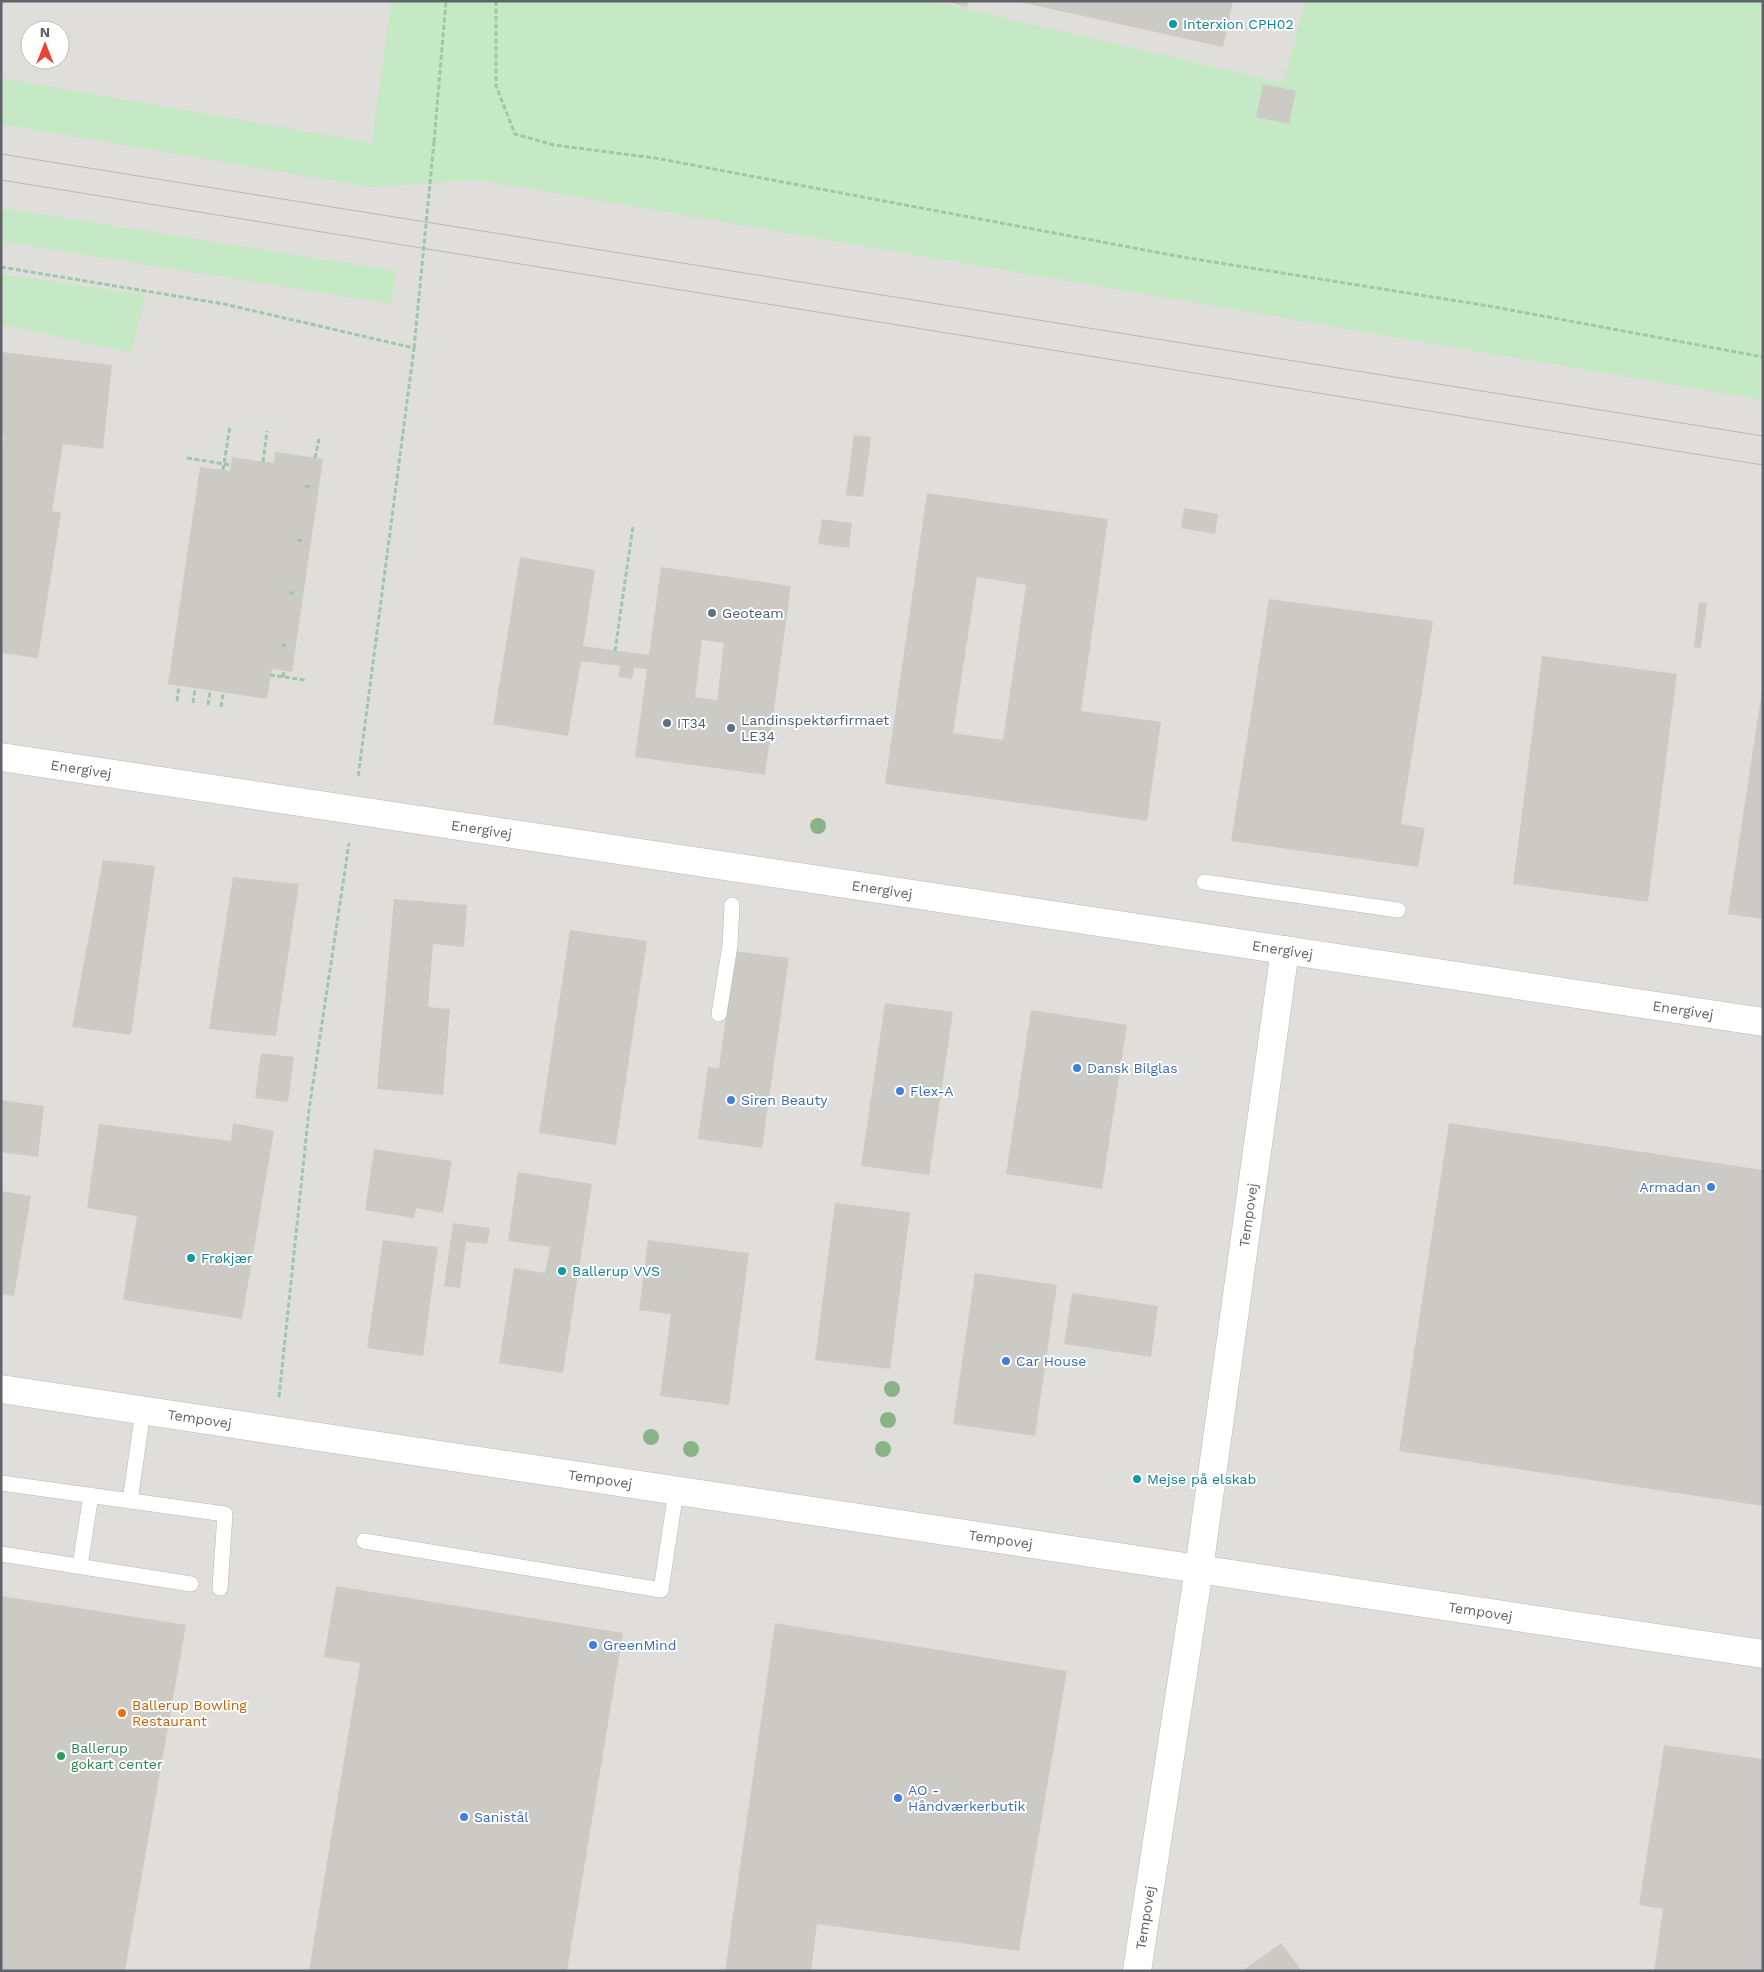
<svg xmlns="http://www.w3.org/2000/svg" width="1764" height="1972" font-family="'Work Sans',sans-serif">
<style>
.industrial{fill:#e0deda;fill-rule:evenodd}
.green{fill:#c5e8c5}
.building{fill:#cccac5;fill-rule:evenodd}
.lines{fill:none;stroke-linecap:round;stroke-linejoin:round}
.service-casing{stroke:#b5b8bc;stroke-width:16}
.minor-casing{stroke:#b5b8bc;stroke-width:29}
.path{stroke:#9cc7a9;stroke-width:3;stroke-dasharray:5 2.5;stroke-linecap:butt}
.service{stroke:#fff;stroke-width:15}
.minor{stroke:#fff;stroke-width:28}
.tram{stroke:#b6b7b8;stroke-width:1}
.path-bridge{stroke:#9cc7a9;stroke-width:3;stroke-dasharray:5 2.5;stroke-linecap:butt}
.tree{fill:#89b387}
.culture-dot{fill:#0f9aa8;stroke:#fff;stroke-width:2}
.service-dot{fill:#5c6f8a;stroke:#fff;stroke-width:2}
.shop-dot{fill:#3f7fe0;stroke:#fff;stroke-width:2}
.food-dot{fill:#e8710a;stroke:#fff;stroke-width:2}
.leisure-dot{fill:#2e9e5b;stroke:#fff;stroke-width:2}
.labels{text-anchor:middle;stroke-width:4;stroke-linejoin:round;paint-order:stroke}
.culture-label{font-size:14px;fill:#0d838f;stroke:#fff;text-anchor:start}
.service-label{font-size:14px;fill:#4e5e75;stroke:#fff;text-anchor:start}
.street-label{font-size:14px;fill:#5f6368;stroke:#fff}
.shop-label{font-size:14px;fill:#366cbe;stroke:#fff;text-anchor:start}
.food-label{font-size:14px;fill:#c56008;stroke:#fff;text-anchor:start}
.leisure-label{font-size:14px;fill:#27864d;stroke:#fff;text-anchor:start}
</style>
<rect width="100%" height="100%" fill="#f1efe8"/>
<!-- industrial -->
<path class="industrial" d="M1,1H1763V1971H1ZM30,30H60V60H30Z"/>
<!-- green -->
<path class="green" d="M391,1H932L1283,83L1305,1H1763V400L479,180L370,187L1,124V78L372,143Z
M1,208L396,271L391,304L1,241Z
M1,274L146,295L131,353L1,324Z"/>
<!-- building -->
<path class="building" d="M946,1H968L967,7Z
M1015,1H1233L1223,47Z
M1263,84L1296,91L1289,124L1256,117Z
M1,352L112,365L103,449L63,444L52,511L61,513L38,658L1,653V454L4,435H1Z
M854,435L871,437L863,497L846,495Z
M275,452L323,459L292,672L272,669L267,699L168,684L200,467L230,471L232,457L274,463Z
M927,493L1108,519L1081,711L1161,722L1147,821L885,784ZM977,577L1026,585L1003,740L953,733Z
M1184,508L1218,514L1215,534L1181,528Z
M822,519L852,523L849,548L818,544Z
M520,557L595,570L583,646L649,655L661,567L791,586L765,775L635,757L647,669L634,668L632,679L618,677L620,666L581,661L568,736L493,724ZM702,640L724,643L717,700L695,697Z
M1269,599L1433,621L1401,824L1425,828L1418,867L1231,841Z
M1699,602L1707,603L1701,648L1694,647Z
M1542,656L1677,674L1648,902L1513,884Z
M1762,690H1763V919L1728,914Z
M103,860L155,866L131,1035L72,1027Z
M233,877L299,884L276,1036L209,1029Z
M394,899L467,905L464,947L433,944L428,1007L450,1009L443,1095L377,1089Z
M570,930L647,941L616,1145L539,1133Z
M735,951L789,958L762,1148L698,1139L708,1067L719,1068Z
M885,1003L953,1012L929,1175L861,1166Z
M1031,1010L1127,1025L1102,1189L1006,1174Z
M261,1053L294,1057L288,1102L255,1098Z
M1,1100L44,1106L38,1157L1,1152Z
M233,1123L274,1131L242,1319L123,1300L137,1216L87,1208L99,1124L231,1141Z
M1449,1123L1763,1170V1506L1399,1451Z
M374,1149L452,1161L443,1213L416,1208L414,1218L365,1210Z
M518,1172L592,1184L563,1373L499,1363L514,1268L545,1273L550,1247L508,1241Z
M1,1191L31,1196L14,1296L1,1294Z
M835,1203L910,1212L890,1369L815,1360Z
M453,1223L490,1228L487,1244L466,1242L460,1288L444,1286Z
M383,1240L438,1247L423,1356L367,1348Z
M648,1240L749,1253L729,1405L660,1396L671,1314L639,1310Z
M975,1273L1057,1285L1035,1436L953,1424Z
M1072,1293L1158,1306L1151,1357L1064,1344Z
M336,1586L623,1633L567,1971H309L360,1663L324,1657Z
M1,1596L186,1625L125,1971H1Z
M775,1623L1067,1671L1019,1951L817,1924L811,1971H725Z
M1664,1745L1763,1759V1971H1654L1663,1909L1639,1905Z
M1281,1943L1302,1971H1242Z"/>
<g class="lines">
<!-- service casing -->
<g class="service-casing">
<path id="service" d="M1204,882L1398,910
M719,1014L730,945L732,905
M1,1483L225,1514L220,1588
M130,1501L143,1411
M364,1541L661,1590L676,1491
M1,1554L191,1584
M80,1566L91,1495"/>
</g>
<!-- minor casing -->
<g class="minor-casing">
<g id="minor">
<path id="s1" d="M1,757L1763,1022"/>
<path id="s2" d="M1,1389L1763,1654"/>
<path id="s3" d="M1137,1971L1199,1569L1285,950"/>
</g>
</g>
<!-- path -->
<path class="path" d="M496,1V86L515,134L554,145L655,158L1182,257L1489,306L1763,357
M434,142L446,1
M1,267L224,304L414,348L358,778
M187,458L231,465
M315,458L319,439
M263,462L267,431
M223,470L230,426
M305,486L311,487
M297,540L303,541
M289,592L295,594
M281,645L288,646
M615,651L633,526
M270,675L305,680
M283,677L284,671
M177,701L179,686
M193,703L195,689
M208,705L210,691
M221,707L223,693
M279,1397L309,1110L349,843"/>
<!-- service -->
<use href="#service" class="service"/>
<!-- minor -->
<use href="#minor" class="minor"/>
<!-- tram -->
<path class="tram" d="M1,154L1763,436
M1,180L1763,465"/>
<!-- path-bridge -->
<path class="path-bridge" d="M414,348L434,142"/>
</g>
<!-- trees -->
<g class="tree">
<circle cx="818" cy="826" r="8"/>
<circle cx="892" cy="1389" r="8"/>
<circle cx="888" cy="1420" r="8"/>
<circle cx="651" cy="1437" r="8"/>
<circle cx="691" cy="1449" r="8"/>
<circle cx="883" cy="1449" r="8"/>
</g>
<!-- markers -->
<g class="culture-dot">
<circle cx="1173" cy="24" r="5"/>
<circle cx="191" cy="1258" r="5"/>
<circle cx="562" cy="1271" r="5"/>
<circle cx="1137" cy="1479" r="5"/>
</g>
<g class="service-dot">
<circle cx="712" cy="613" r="5"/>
<circle cx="667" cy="723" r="5"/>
<circle cx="731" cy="728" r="5"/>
</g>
<g class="shop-dot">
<circle cx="1077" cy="1068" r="5"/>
<circle cx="900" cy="1091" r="5"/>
<circle cx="731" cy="1100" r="5"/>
<circle cx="1711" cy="1187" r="5"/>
<circle cx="1006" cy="1361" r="5"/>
<circle cx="593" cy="1645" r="5"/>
<circle cx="898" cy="1798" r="5"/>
<circle cx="464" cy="1817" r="5"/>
</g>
<circle class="food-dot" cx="122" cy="1713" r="5"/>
<circle class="leisure-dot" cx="61" cy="1756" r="5"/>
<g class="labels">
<!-- culture labels -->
<g class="culture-label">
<text x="1183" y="29">Interxion CPH02</text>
<text x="201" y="1263">Frøkjær</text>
<text x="572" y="1276">Ballerup VVS</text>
<text x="1147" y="1484">Mejse på elskab</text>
</g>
<!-- service labels -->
<g class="service-label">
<text x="722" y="618">Geoteam</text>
<text x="741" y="725">Landinspektørfirmaet<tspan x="741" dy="16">LE34</tspan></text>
<text x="677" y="728">IT34</text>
</g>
<!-- street labels -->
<g class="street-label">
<text dy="5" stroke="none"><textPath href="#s1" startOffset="81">Energivej</textPath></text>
<text dy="5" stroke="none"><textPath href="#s1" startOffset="486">Energivej</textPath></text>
<text dy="5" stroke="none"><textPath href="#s1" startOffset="891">Energivej</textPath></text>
<text dy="5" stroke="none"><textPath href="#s1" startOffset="1296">Energivej</textPath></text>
<text dy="5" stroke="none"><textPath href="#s1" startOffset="1701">Energivej</textPath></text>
<text dy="5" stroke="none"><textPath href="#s3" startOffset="764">Tempovej</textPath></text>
<text dy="5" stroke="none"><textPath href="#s2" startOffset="201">Tempovej</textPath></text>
<text dy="5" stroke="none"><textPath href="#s2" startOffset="606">Tempovej</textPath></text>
<text dy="5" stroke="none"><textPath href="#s2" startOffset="1011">Tempovej</textPath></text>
<text dy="5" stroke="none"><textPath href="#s2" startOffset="1496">Tempovej</textPath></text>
<text dy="5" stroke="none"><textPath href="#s3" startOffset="54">Tempovej</textPath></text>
</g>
<!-- shop labels -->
<g class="shop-label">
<text x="1087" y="1073">Dansk Bilglas</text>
<text x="910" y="1096">Flex-A</text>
<text x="741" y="1105">Siren Beauty</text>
<text x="1701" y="1192" text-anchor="end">Armadan</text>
<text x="1016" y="1366">Car House</text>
<text x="603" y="1650">GreenMind</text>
<text x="908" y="1795">AO -<tspan x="908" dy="16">Håndværkerbutik</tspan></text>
<text x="474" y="1822">Sanistål</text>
</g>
<!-- food labels -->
<g class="food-label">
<text x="132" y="1710">Ballerup Bowling<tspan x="132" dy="16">Restaurant</tspan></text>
</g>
<!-- leisure labels -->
<g class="leisure-label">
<text x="71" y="1753">Ballerup<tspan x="71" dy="16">gokart center</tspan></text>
</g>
</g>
<!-- border -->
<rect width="1764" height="1972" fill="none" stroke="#5f6368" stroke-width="5"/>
<!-- north arrow -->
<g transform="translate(45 45)"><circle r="24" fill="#ffffff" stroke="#bfc1c3"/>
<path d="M0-4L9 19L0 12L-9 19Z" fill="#ea4335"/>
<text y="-8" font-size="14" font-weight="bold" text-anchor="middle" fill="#5f6368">N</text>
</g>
</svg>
